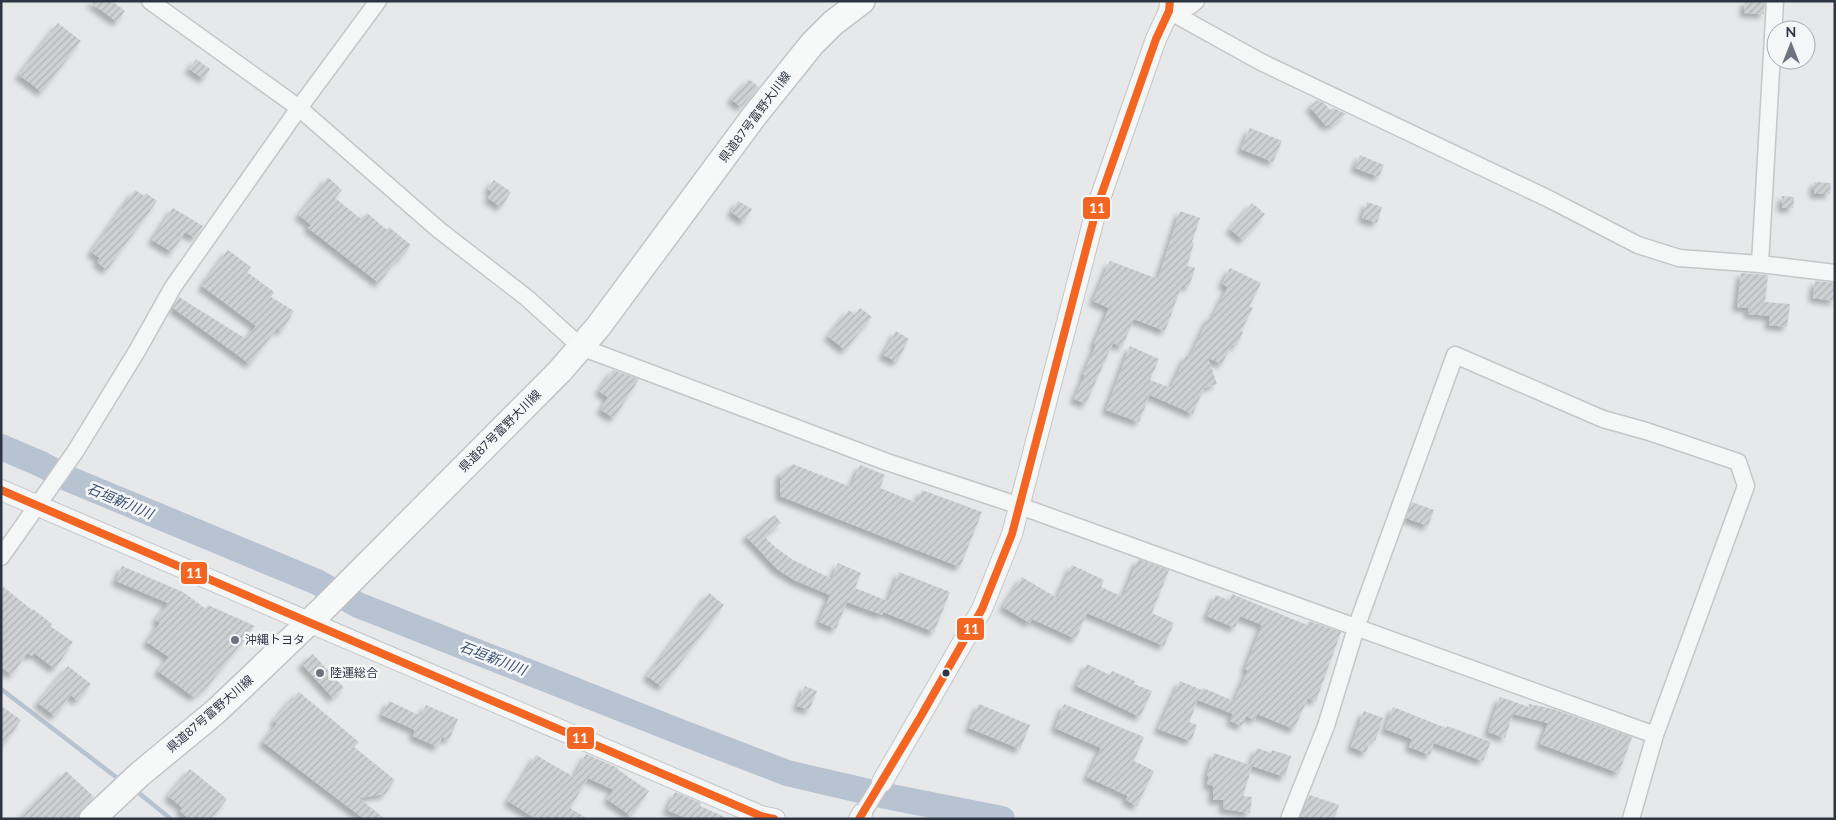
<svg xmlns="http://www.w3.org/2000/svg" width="1836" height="820" font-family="Lato,'Noto Sans JP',sans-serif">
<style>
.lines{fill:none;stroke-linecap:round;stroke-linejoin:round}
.stream{stroke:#b8c3d2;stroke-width:4.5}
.river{stroke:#b8c3d2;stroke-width:26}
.building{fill:url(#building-hatch);filter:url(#shadow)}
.minor-casing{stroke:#c4c6c8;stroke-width:19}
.tertiary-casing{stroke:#c4c6c8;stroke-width:22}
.primary-casing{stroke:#c2c4c7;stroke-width:28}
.minor{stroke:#f5f6f6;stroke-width:16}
.tertiary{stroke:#f5f6f6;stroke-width:20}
.primary{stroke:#f7f8f8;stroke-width:25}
.bus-1-casing{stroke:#f4f6f8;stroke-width:11}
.bus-1{stroke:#f26522;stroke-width:8}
.poi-dot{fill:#6e737d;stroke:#f4f6f8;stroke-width:2}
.bus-dot{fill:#2e3442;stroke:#f4f6f8;stroke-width:2}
.labels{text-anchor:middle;stroke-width:5;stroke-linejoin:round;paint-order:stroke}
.street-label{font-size:12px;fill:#2e3442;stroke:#f4f6f8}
.poi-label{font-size:12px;fill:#2e3442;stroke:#f4f6f8;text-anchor:start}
.water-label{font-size:14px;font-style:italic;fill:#3c5271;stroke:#f4f6f8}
.line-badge{stroke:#f4f6f8;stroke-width:2}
.badge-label{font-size:14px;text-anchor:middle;font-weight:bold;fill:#fff}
</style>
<defs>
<pattern id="building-hatch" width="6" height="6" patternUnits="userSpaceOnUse" patternTransform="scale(1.25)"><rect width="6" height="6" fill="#ced0d2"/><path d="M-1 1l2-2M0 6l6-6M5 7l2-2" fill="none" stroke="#b1b3b6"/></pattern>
<filter id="shadow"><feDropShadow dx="-4.5" dy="4.5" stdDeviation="2.5" flood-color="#0004"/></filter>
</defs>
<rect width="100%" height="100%" fill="#e6e8ea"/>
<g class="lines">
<!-- stream -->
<path class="stream" d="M1,689L116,777
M140,794L171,819"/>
<!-- river -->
<path class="river" d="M1,447L41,464L69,479L317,582L358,605L683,733L787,773L886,796L1002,819"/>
</g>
<!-- building -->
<path class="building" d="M89,1H112L125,11L117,22Z
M1745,1H1765L1764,14L1744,13Z
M58,23L81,41L42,92L19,75Z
M196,59L210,69L204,79L189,69Z
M749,79L759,87L741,107L731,99Z
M1317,100L1324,103L1330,110L1334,108L1346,114L1331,126L1329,124L1326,126L1310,107Z
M1250,128L1282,141L1273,162L1241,149Z
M1360,155L1384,165L1379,177L1355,168Z
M328,177L342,190L335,198L361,219L367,213L387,230L389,227L411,245L400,259L398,258L379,283L316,234L308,228L311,225L299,215Z
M494,180L511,192L501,207L488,198L492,192L488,189Z
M1814,182L1831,183L1830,194H1814Z
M135,190L144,196L146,193L157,201L107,270L97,262L100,258L91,252Z
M1782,196L1794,197L1793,208H1782Z
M738,201L752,209L744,221L731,212Z
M1367,202L1382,207L1377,223L1362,218Z
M1252,203L1265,214L1243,240L1230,229Z
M173,208L203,226L195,238L185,232L172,252L152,240Z
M1180,211L1200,218L1192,242L1194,243L1187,266L1195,268L1189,287L1182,285L1165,331L1134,319L1122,347L1113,343L1086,404L1074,399L1085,375H1083L1096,345L1094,344L1109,308L1093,301L1110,261L1158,279Z
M228,250L251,267L247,272L274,292L271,297L294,311L282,331L277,328L250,364L173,308L179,297L246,339L256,326L202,286Z
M1230,268L1261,283L1249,307L1253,308L1241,331L1243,332L1236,346L1232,344L1222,364L1208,358L1217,384L1204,388L1193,414L1150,395L1139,422L1106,410L1130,346L1159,359L1150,380L1171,388L1185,357L1187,355L1190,357L1209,317L1212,318L1228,287L1222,284Z
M1741,273L1768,275L1765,302L1790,304L1787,327L1769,325L1770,316L1748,314L1749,308L1737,307Z
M1815,281L1835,283V301L1813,298Z
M860,308L872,317L845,350L828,336L849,310L855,315Z
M896,331L909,339L897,362L883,355Z
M613,370L639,379L614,418L601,410L608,397L599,391Z
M793,464L851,487L860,465L885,475L880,488L917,503L922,490L982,512L960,567L780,496V474Z
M1412,502L1434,510L1428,526L1406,518Z
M775,515L781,523L764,536L775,547L793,560L832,579L838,563L861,573L855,588L888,601L899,572L950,592L934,632L883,612L882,615L847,602L836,629L819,622L830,595L794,580L777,569L746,536Z
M1138,559L1169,570L1152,613L1174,623L1164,646L1087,613L1076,639L1032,619L1030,623L1003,607L1022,577L1057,598L1072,565L1104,580L1101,587L1123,597Z
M122,566L183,592L206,609L208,605L255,626L208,686L194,697L158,671L169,657L147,642L160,623L156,620L168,603L116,581Z
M1,585L32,610L33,609L52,624L50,626L73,642L55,669L34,653L32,656L27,653L12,675L1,667Z
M709,593L724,605L662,687L647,676Z
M1232,594L1307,625L1309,621L1341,632L1316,701L1308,698L1294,729L1257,714L1255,720L1246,716L1242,726L1230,721L1233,714L1198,700L1203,688L1234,701L1248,670L1245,669L1262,625L1240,616L1235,628L1207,616L1216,595L1230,601Z
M313,654L344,688L333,698L302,664Z
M1087,664L1110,675L1112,671L1135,681L1134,684L1152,691L1140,717L1076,686Z
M68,666L91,684L78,701L71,695L55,716L38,703Z
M1180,681L1202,690L1189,722L1197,725L1191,741L1158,729Z
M805,686L817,691L809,710L797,706Z
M299,692L359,742L354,747L395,780L385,794L359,798L385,819H364L263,742L277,724L274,721L292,698L293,699Z
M1500,697L1529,707V704L1553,709L1632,737L1619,773L1540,744L1548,723L1513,714L1505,738L1488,732Z
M389,701L421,716L426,705L458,719L449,740L442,737L438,747L413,736L415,730L382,715Z
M979,704L1030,725L1020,749L969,728Z
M1064,704L1144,737L1134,761L1154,771L1137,806L1126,800L1128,796L1087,777L1101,748L1055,728Z
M1,706L21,720L1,749Z
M1393,707L1446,728L1447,726L1491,742L1483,761L1434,743L1430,755L1409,747L1412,739L1385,729Z
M1364,711L1383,718L1375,741L1371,739L1366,753L1351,747Z
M1257,748L1271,753L1272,750L1291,756L1285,777L1252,766L1243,796L1252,797L1250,813L1223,809L1224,800H1213V786L1207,784L1209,776L1207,775L1214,753L1250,765Z
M586,754L618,768L617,769L649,791L631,816L607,799L614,790L588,778L570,808L588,819H536L508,801L536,755L574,777Z
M190,769L227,799L211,819H189L180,811L183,808L168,796Z
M66,771L94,797L82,809L78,816L75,819H19Z
M675,792L701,803L700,806L729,819H688L667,810Z
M1310,795L1339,805L1334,819H1309L1301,816Z"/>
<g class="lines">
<!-- minor casing -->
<g class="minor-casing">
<path id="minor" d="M150,1L299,108L439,230L527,298L581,347L887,462L1020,506L1189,567L1655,735
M1169,11L1261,62L1549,199L1638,245L1679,258L1760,264L1835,273
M1169,11L1190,6L1196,1
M1760,264L1775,1
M1,557L75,452L137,351L173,287L299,108L378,1
M862,814L882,782
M1289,819L1326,726L1356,628L1455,355L1603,419L1646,431L1738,462L1746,486L1655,735L1631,819"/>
</g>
<!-- tertiary casing -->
<g class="tertiary-casing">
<path id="tertiary" d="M1,490L761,816L775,819
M882,782L982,609L1012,534L1097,207L1156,39L1169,11L1170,1
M859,819L862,814"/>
</g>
<!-- primary casing -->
<g class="primary-casing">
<path id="primary" d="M92,819L140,774L214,713L249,680L324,608L560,371L598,327L755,115L812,44L833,23L862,1"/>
</g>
<!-- minor -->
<use href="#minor" class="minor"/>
<!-- tertiary -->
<use href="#tertiary" class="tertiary"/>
<!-- primary -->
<use href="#primary" class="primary"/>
<!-- bus-1 casing -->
<g class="bus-1-casing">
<path id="bus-1" d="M1,490L761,816L774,819
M859,819L921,716L982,609L1012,534L1097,207L1156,39L1169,11L1170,1"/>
</g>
<!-- bus-1 -->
<use href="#bus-1" class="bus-1"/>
</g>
<!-- markers -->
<g class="poi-dot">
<circle cx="235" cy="640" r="5"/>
<circle cx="320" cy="673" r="5"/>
</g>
<circle class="bus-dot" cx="946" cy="673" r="4.5"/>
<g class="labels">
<!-- street labels -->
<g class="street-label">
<text transform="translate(755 117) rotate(-53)" y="4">県道87号富野大川線</text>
<text transform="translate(500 431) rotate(-45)" y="4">県道87号富野大川線</text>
<text transform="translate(210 714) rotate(-41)" y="4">県道87号富野大川線</text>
</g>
<!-- poi labels -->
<g class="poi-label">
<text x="245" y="644">沖縄トヨタ</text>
<text x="330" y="677">陸運総合</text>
</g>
<!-- water labels -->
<g class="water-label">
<text transform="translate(120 501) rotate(23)" y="5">石垣新川川</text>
<text transform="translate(493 658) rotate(21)" y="5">石垣新川川</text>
</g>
</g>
<g class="line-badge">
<rect x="1082" y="196" width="29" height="24" rx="5" fill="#f26522"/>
<rect x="180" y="561" width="28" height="24" rx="5" fill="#f26522"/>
<rect x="956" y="617" width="29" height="24" rx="5" fill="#f26522"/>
<rect x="566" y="726" width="29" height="24" rx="5" fill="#f26522"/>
</g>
<g class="badge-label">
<text x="1097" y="213">11</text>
<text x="194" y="578">11</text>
<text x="971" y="634">11</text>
<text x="580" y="743">11</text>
</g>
<!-- border -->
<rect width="1836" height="820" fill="none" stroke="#2e3442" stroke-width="5"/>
<!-- north arrow -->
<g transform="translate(1791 45)"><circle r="24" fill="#f4f6f8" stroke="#a5a8af"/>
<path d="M0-4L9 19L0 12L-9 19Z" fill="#6e737d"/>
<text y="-8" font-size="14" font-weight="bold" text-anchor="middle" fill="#2e3442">N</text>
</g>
</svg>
